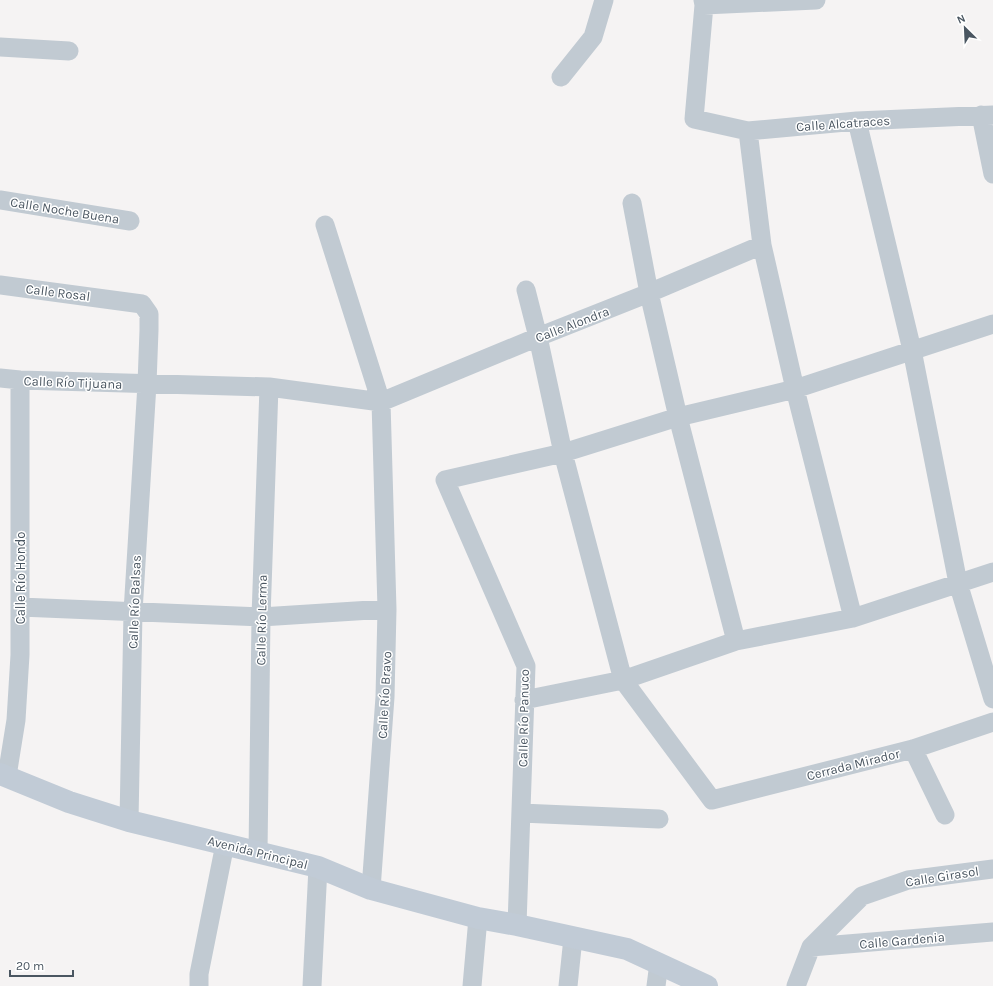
<svg xmlns="http://www.w3.org/2000/svg" width="993" height="986" font-family="Karla,sans-serif">
<style>
.lines{fill:none;stroke-linecap:round;stroke-linejoin:round}
.street{stroke:#c1cad2;stroke-width:19}
.secondary{stroke:#c1cbd6;stroke-width:22}
.labels{text-anchor:middle;stroke-width:3;stroke-linejoin:round;paint-order:stroke}
.street-label{font-size:13px;fill:#4a5661;stroke:#fff}
</style>
<rect width="100%" height="100%" fill="#f5f3f3"/>
<g class="lines">
<!-- street -->
<path class="street" d="M703,0L704,5L694,119L748,131L857,121L993,115
M704,5L816,0
M0,47L69,51
M561,77L593,37L604,0
M981,115L993,174
M857,121L912,350L958,583L993,699
M748,131L762,245L795,389L853,618
M0,200L130,221
M632,203L649,293L678,417L736,641
M325,225L381,402L387,609L385,697L371,889
M0,285L142,304L149,314V330L147,384L133,612L129,821
M526,290L538,337L563,453L623,680L712,800L913,749L993,722
M0,378L20,380L269,387L381,402
M381,402L538,337L649,293L762,245
M20,607L261,617L387,609
M524,700L623,680L736,641L853,618L993,572
M913,749L945,815
M7,776L16,720L20,655V380
M521,813L659,819
M258,853L261,617L269,387
M517,925L526,666L445,480L563,453L678,417L795,389L993,324
M811,947L993,932
M199,986V974L225,844
M312,986L318,867
M472,986L478,918
M568,986L573,938
M656,986L659,963
M796,986L811,947L862,896L908,880L993,869"/>
<!-- secondary -->
<path class="secondary" d="M0,774L69,802L129,821L318,867L371,889L478,918L517,925L627,949L707,986"/>
</g>
<g class="labels">
<!-- street labels -->
<g class="street-label">
<text transform="translate(843 123) rotate(-4)" y="5">Calle Alcatraces</text>
<text transform="translate(65 210) rotate(9)" y="5">Calle Noche Buena</text>
<text transform="translate(58 292) rotate(7)" y="5">Calle Rosal</text>
<text transform="translate(572 324) rotate(-21)" y="5">Calle Alondra</text>
<text transform="translate(73 382) rotate(2)" y="5">Calle Río Tijuana</text>
<text transform="translate(20 578) rotate(-90)" y="5">Calle Río Hondo</text>
<text transform="translate(134 602) rotate(-88)" y="5">Calle Río Balsas</text>
<text transform="translate(261 620) rotate(-89)" y="5">Calle Río Lerma</text>
<text transform="translate(384 695) rotate(-87)" y="5">Calle Río Bravo</text>
<text transform="translate(523 718) rotate(-89)" y="5">Calle Río Panuco</text>
<text transform="translate(853 764) rotate(-14)" y="5">Cerrada Mirador</text>
<text transform="translate(258 852) rotate(14)" y="5">Avenida Principal</text>
<text transform="translate(942 876) rotate(-9)" y="5">Calle Girasol</text>
<text transform="translate(902 940) rotate(-5)" y="5">Calle Gardenia</text>
</g>
</g>
<!-- north arrow -->
<g transform="translate(965 28) rotate(336)" stroke="#ffffff" stroke-width="3" paint-order="stroke">
<path d="M0-3L7 15L0 10L-7 15Z" fill="#4a5661"/>
<text y="-6" font-size="11" font-weight="bold" text-anchor="middle" fill="#4a5661">N</text>
</g>
<!-- scale -->
<path d="M10 970v6h63v-6" fill="none" stroke="#4a5661" stroke-width="2"/>
<text x="16" y="970" font-size="12" fill="#4a5661" stroke="#ffffff" stroke-width="3" paint-order="stroke">20 m</text>
</svg>
